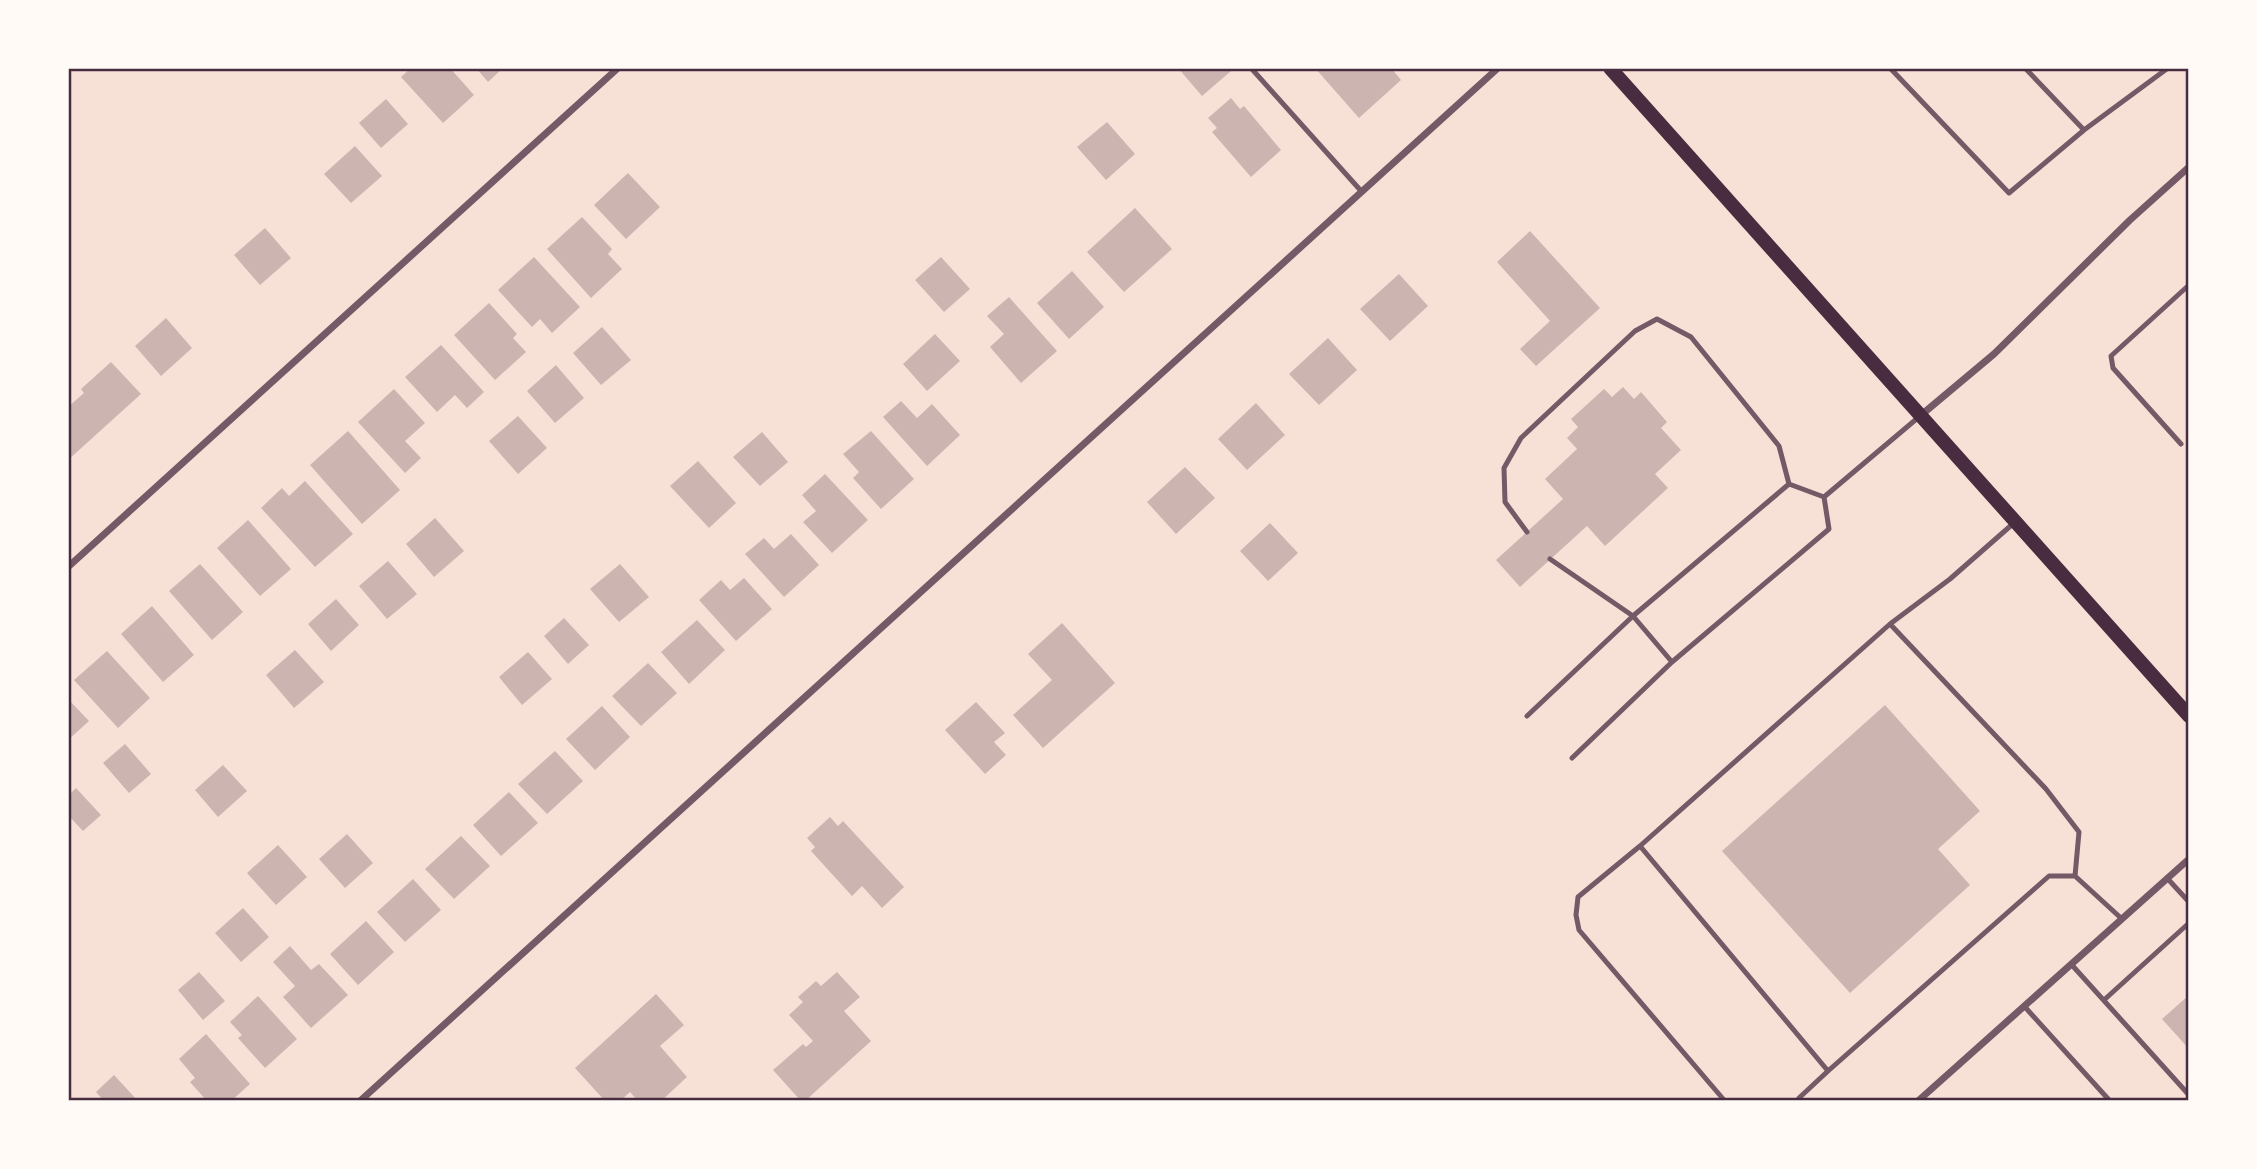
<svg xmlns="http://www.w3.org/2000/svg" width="2257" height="1169" font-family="'Times New Roman',serif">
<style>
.building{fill:#ccb4b1}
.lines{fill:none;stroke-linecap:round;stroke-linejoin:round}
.service{stroke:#755966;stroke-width:5}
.minor{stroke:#755966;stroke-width:7}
.secondary{stroke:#4a2c40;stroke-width:14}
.neatline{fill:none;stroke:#4a2c40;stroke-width:2.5}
</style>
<rect width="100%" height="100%" fill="#f7e1d7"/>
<!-- building -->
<path class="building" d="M411,68H450L474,95L443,123L401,77Z
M476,68H503L488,82Z
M1178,68H1228L1231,71L1202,96Z
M1315,68H1391L1401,80L1359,118Z
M1231,98L1240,109L1244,106L1281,150L1251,177L1212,132L1217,128L1208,118Z
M386,99L408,124L381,148L359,123Z
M1107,122L1135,154L1106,180L1077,147Z
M355,146L382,176L351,203L324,174Z
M628,173L660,207L626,239L594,205Z
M1135,208L1172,249L1124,292L1087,252Z
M582,217L612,249L608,254L622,269L591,298L547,249Z
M265,228L291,258L260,285L234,255Z
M1530,231L1600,308L1536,366L1520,349L1550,321L1497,262Z
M534,257L580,307L552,333L540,319L532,327L498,290Z
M941,257L970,289L944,312L915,280Z
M1072,271L1104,307L1069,339L1037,303Z
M1399,274L1428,306L1390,341L1360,309Z
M1009,297L1057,351L1021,383L990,347L1004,334L987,316Z
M489,303L517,334L513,338L526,352L495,380L454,335Z
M166,318L192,348L161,376L135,346Z
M602,327L631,360L601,385L573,353Z
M935,334L960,361L927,391L903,364Z
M1328,338L1357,370L1319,405L1289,374Z
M441,345L484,392L467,408L455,395L437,412L405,377Z
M111,362L141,394L68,460V407L84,393L81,389Z
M556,365L584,398L555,423L527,391Z
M1623,387L1634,399L1641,392L1667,422L1661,428L1681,450L1655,474L1668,488L1605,546L1587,526L1520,587L1496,560L1563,499L1545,479L1577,449L1567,438L1578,427L1571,419L1604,389L1612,397Z
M394,389L425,423L405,441L421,458L405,473L358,422Z
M901,401L917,418L932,404L960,435L927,466L883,417Z
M1256,403L1285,435L1247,470L1218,439Z
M518,416L547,448L518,474L489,441Z
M348,431L400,490L362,524L310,465Z
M871,431L914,479L881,509L853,478L859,472L843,454Z
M762,432L788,462L760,486L733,457Z
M698,461L736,503L709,528L670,486Z
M1185,467L1215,498L1176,534L1147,502Z
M825,474L868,520L832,553L803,522L816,511L802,495Z
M305,481L353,534L315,567L261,508L282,488L289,496Z
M435,518L464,551L434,577L406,544Z
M248,520L291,569L260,596L217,548Z
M1270,523L1298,553L1268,581L1240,551Z
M791,534L819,565L784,597L745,554L764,538L774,549Z
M388,561L417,594L387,619L359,586Z
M200,564L243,612L212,640L169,591Z
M620,564L649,597L619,622L590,589Z
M744,578L772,609L736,641L699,600L721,580L730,590Z
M336,599L359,625L331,651L308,624Z
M152,606L194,655L163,682L121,634Z
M564,618L589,645L568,664L544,636Z
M697,620L725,650L689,684L661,652Z
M1062,623L1115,683L1043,748L1013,715L1052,680L1028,654Z
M295,650L324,682L294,708L266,675Z
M107,651L150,698L118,728L74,680Z
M528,652L552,679L522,705L499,677Z
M648,663L677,693L641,726L612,696Z
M68,699L89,721L68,740Z
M976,702L1005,733L994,742L1006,755L985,774L945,730Z
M1885,705L1980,811L1938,849L1970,885L1850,993L1722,851Z
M602,706L630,737L595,770L566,739Z
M125,744L151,774L129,793L103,763Z
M555,751L583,781L547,814L518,784Z
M223,765L247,791L218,817L195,790Z
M76,788L101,815L83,831L68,815V796Z
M509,792L538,823L501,856L473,825Z
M830,817L838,826L843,821L904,887L882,908L862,886L852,896L811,851L815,847L807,838Z
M347,834L373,863L345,888L319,859Z
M461,836L490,866L454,899L425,869Z
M278,845L307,877L276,905L247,873Z
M413,879L441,910L405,942L377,912Z
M243,908L269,937L241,962L215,933Z
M366,921L394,952L358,985L330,954Z
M290,946L311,970L319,964L348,995L311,1028L283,997L295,986L273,962Z
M199,972L225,1001L203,1020L178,990Z
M837,972L860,997L844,1011L871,1041L805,1101H801L773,1070L803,1044L806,1047L813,1041L789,1015L803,1002L798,997L816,981L821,986Z
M656,994L684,1025L660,1046L687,1077L661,1101H638L630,1092L620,1101H605L575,1068Z
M2189,995V1049L2162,1019Z
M258,996L297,1039L265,1068L238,1038L242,1035L230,1022Z
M206,1034L250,1084L231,1101H207L190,1082L195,1078L179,1059Z
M114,1075L138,1101H104L96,1092Z"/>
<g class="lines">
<!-- service -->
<path class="service" d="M1251,68L1362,192
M1890,68L2009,193L2084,130L2168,68
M2025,68L2084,130
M2181,444L2113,368L2111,356L2189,285
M1789,484L1824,497L1920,416
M2015,522L1950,579L1890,624L2046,789L2079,832L2075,876
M1527,532L1505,502L1504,468L1521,438L1635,331L1657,319L1691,337L1779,446L1789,484
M1550,559L1633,616L1672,662
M1527,716L1633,616L1789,484
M1572,758L1672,662L1829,529L1824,497
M1640,846L1578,897L1576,915L1579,930L1724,1100L1727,1101
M2167,878L2189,902
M2071,964L2189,1095
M2104,1000L2189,923
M2024,1006L2110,1101
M1828,1071L1640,846L1890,624
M1801,1101L1799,1098L1828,1071L2049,876H2075L2122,919"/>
<!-- minor -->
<path class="minor" d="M1920,416L1994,354L2130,220L2189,167
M68,567L618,68
M360,1101L1498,68
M1918,1101L2189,859"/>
<!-- secondary -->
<path class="secondary" d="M1610,68L2189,716"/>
</g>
<!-- border -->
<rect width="2257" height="1169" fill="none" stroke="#fffaf5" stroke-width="140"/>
<rect x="70" y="70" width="2117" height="1029" class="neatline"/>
</svg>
